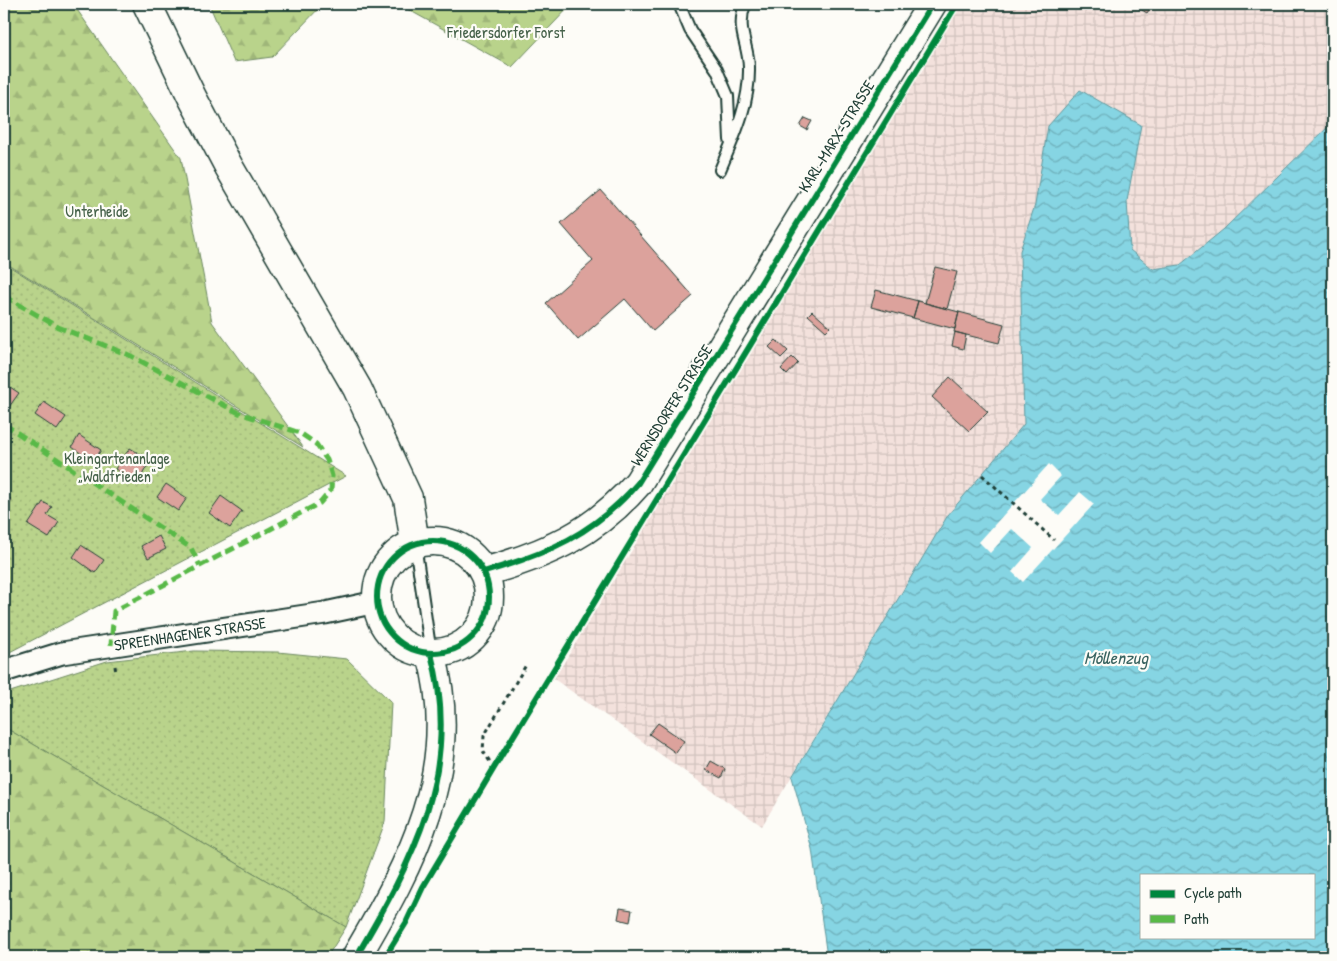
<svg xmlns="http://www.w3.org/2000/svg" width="1337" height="961" font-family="'Patrick Hand',sans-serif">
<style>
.industrial{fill:url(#industrial-grid)}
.grass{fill:url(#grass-dots);stroke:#6c8860}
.forest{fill:url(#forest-firs);stroke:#6c8860}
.water{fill:url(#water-waves);stroke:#5d989d;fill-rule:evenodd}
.pier{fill:#fdfcf7}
.building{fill:#dca29c;stroke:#1f3d34}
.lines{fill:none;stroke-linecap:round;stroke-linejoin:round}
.lane-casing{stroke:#1f3d34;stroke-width:14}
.street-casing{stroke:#1f3d34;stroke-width:25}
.secondary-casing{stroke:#1f3d34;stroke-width:31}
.path{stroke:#1f3d34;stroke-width:3;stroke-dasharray:4 4;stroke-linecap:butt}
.lane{stroke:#fdfcf7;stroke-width:10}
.street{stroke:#fdfcf7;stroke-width:21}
.secondary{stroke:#fdfcf7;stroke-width:28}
.quiet{stroke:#58b947;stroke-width:5;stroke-dasharray:10 5;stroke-linecap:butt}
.cycleway-casing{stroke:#fdfcf7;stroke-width:9}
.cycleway{stroke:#00873e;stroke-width:6}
.labels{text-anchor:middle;stroke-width:4.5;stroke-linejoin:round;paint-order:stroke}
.park-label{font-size:16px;fill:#46624a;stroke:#fdfcf7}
.street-label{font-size:16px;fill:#1f3d34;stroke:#fdfcf7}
.water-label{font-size:18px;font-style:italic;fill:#396360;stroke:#fdfcf7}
</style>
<defs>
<pattern id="industrial-grid" width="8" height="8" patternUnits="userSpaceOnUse" patternTransform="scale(1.25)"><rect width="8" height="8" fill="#f3e1dc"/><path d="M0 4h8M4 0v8" fill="none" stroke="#d0c2bd"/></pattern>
<pattern id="grass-dots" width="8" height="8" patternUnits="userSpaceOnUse" patternTransform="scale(1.25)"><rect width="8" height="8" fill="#b9d38b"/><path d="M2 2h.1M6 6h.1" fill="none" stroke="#9fb679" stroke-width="1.8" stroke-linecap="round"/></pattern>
<pattern id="forest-firs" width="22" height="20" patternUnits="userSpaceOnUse" patternTransform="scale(1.25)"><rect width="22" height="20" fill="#b9d38b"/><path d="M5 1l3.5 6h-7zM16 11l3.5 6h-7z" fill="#9fb679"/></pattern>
<pattern id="water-waves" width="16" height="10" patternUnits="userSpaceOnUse" patternTransform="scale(1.25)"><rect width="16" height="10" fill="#86d5e3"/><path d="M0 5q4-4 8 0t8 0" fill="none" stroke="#6daeb9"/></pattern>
</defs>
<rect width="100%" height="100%" fill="#fdfcf7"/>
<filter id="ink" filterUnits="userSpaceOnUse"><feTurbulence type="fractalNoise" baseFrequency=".02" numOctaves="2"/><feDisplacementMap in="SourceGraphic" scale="10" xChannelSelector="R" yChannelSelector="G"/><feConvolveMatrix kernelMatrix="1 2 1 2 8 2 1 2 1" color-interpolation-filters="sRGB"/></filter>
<g filter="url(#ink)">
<!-- industrial -->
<path class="industrial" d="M962,4H1333V122L1224,229L1180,265L1153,269L1130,250L1127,201L1141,125L1048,126L1035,205L1020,251L1024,424L948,515L762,826L554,679Z"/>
<!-- grass -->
<path class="grass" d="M4,263L346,476L4,655Z
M194,651L278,652L347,659L391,702L385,822L346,927L4,727V694L107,661Z"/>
<!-- forest -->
<path class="forest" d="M4,4H73L181,158L212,322L303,447L4,262Z
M209,4H323L272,57L234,62Z
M398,4H572L512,67Z
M4,727L346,927L327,957H4Z"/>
<!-- water -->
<path class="water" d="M1080,90L1141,125L1127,201L1130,250L1153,269L1180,265L1224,229L1333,122V957H827L812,849L792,777L948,515L1024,424L1020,251L1035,205L1048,126ZM1141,875H1313V937H1141Z"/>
<!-- pier -->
<path class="pier" d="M1049,464L1061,476L1040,499L1059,515L1080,492L1094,504L1023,582L1012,572L1033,548L1012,529L990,553L979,542Z"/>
<!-- building -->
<path class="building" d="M1132,4H1153L1147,13Z
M805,118L812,121L807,130L800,126Z
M601,190L693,296L653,331L625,299L578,340L546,303L593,261L561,224Z
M935,267L957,272L947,309L925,303Z
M876,290L918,301L913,318L871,307Z
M918,301L959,312L955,329L913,318Z
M812,311L830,327L826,331L808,315Z
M959,312L1004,324L999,343L954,332Z
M955,332L966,335L963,349L952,346Z
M776,340L788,351L781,358L769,347Z
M792,357L798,363L787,375L781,369Z
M950,377L988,412L969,431L932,397Z
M4,383L19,393L9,407L4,403Z
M44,402L66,417L57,430L35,415Z
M79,435L101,450L93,462L72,447Z
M130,448L150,460L138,483L115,469Z
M166,484L187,498L178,511L157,497Z
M4,495L12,500L4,513Z
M221,496L242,511L230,528L209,513Z
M43,502L52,507L47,515L59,522L49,538L28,525Z
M159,536L166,549L148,558L141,546Z
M81,545L104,560L95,573L73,557Z
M658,723L684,741L676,753L649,734Z
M711,761L725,769L721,778L706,770Z
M620,908L632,910L630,922L618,919Z"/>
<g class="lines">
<!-- lane casing -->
<g class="lane-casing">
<path id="lane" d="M679,4L690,30L717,70L728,96L730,140
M720,170C734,137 750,104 749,67C748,42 736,31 745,4
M415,544L431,654"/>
</g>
<!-- street casing -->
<g class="street-casing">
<g id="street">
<path id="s1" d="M4,671L62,653L325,613L376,602"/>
</g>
</g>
<!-- secondary casing -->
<g class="secondary-casing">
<path id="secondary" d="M147,4L192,97L229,167L357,388L408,498L415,544
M377 597a56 56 0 1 1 112 0a56 56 0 1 1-112 0Z
M484,572C547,554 594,534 638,483L932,4
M356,957C412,862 463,768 431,654"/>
</g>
<!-- path -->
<path class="path" d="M982,475L1054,540
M115,666L116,673
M494,768L483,751L484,736L526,665"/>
<!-- lane -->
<use href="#lane" class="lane"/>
<!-- street -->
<use href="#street" class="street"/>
<!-- secondary -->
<use href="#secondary" class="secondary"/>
<!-- quiet -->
<path class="quiet" d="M4,296L58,327L129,355L239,413L300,433L316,444L327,460L332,476L331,490L320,503L114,611L111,645
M4,424L191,548L200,566"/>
<!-- cycleway casing -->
<g class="cycleway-casing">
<path id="cycleway" d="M377 597a56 56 0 1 1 112 0a56 56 0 1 1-112 0Z
M484,572C547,554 594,534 638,483L932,4
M356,957C412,862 463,768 431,654
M385,957L406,923L423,887L494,768L957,4"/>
</g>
<!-- cycleway -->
<use href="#cycleway" class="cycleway"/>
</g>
</g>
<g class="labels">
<!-- park labels -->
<g class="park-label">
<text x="506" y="38">Friedersdorfer Forst</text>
<text x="97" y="217">Unterheide</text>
<text x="117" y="464">Kleingartenanlage<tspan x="117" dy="18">„Waldfrieden“</tspan></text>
</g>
<!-- street labels -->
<g class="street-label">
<text transform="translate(836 136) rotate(-58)" y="6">KARL-MARX-STRASSE</text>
<text transform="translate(671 405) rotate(-58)" y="6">WERNSDORFER STRASSE</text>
<text dy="6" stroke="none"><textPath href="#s1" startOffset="190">SPREENHAGENER STRASSE</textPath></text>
</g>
<!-- water labels -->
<g class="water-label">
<text x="1116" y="664">Möllenzug</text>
</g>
</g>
<!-- margin -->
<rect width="1337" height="961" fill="none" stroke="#fdfcf7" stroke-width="20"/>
<rect x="10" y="10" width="1317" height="941" fill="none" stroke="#1f3d34" stroke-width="2" filter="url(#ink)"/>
<!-- legend -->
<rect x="1140" y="874" width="175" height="65" fill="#fdfcf7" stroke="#a4b0a9"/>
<rect x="1150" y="890" width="25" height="8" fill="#00873e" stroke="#a4b0a9"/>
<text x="1184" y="898" font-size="15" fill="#1f3d34">Cycle path</text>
<rect x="1150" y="915" width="25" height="8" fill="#58b947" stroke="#a4b0a9"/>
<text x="1184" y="924" font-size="15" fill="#1f3d34">Path</text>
</svg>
